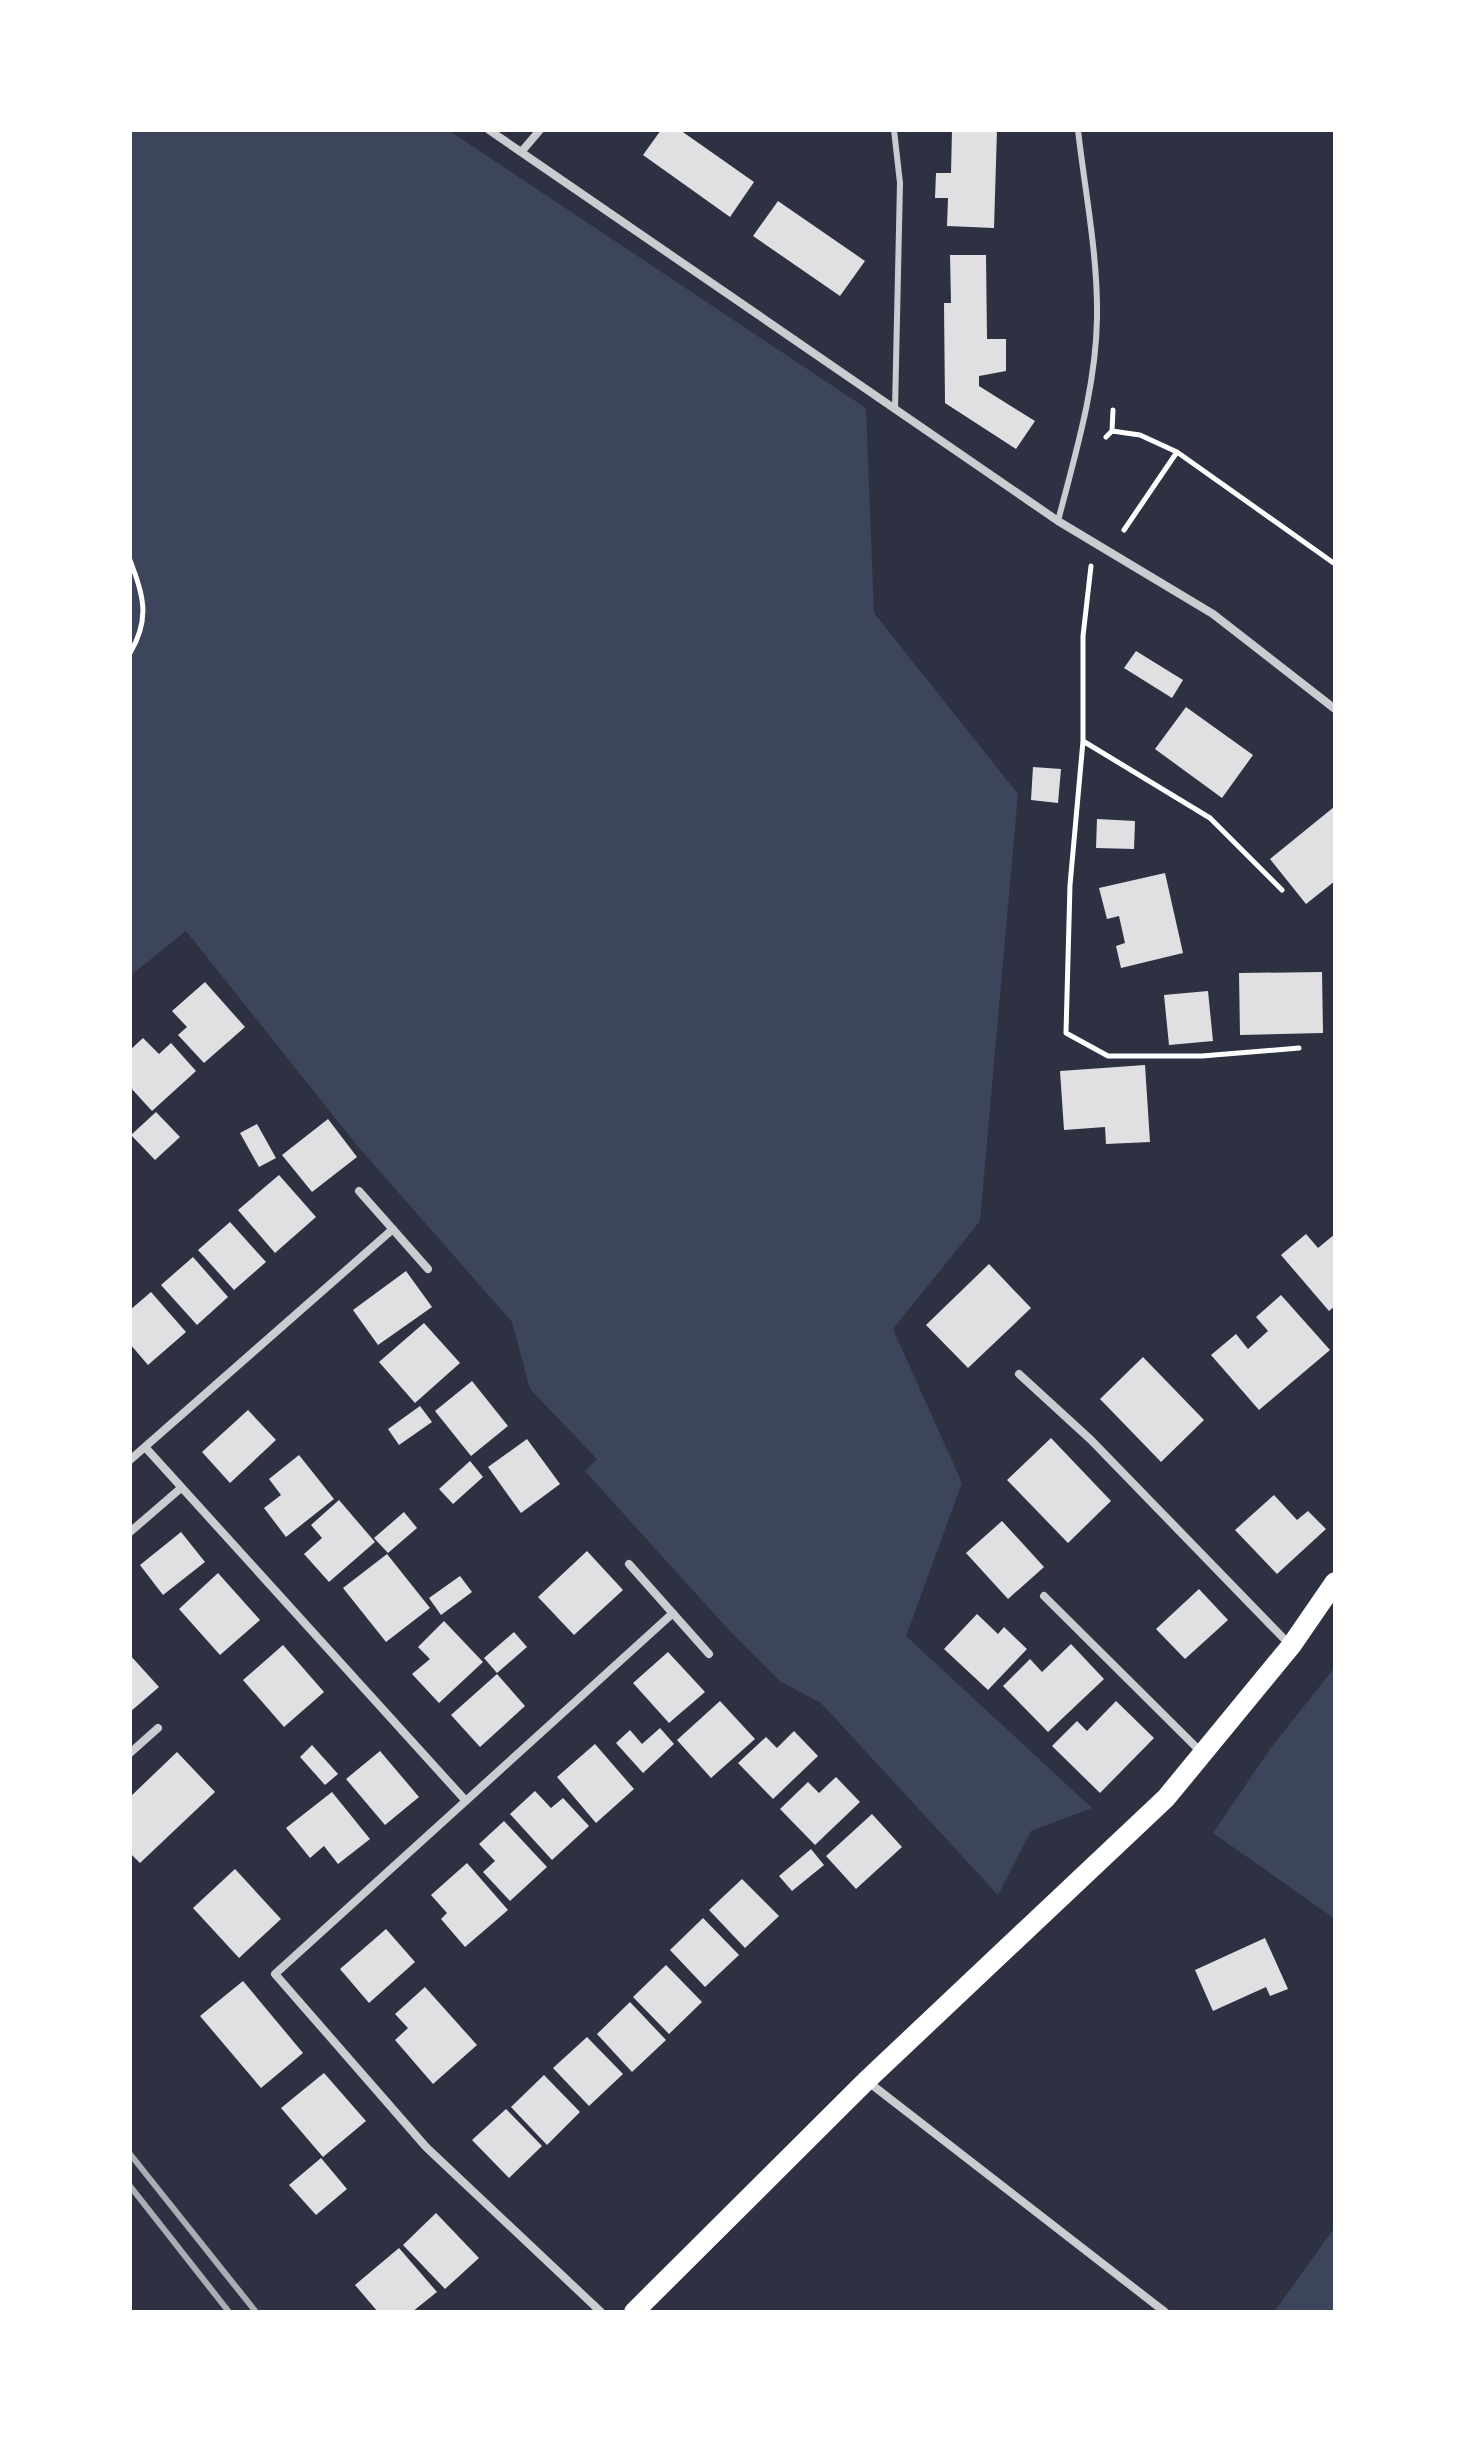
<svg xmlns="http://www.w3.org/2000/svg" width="1465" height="2442" font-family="Rubik,sans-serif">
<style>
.green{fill:#3c4559}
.building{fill:#e0e0e3}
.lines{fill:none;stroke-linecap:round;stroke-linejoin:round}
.path{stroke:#fff;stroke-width:5}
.service{stroke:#caccd0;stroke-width:6}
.minor{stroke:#caccd0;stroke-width:8}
.primary{stroke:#fff;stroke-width:20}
.rail{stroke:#abadb3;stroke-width:6}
</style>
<rect width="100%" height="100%" fill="#2d3142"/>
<!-- green -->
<path class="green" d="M130,130H448L866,408L874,613L1018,794L980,1221L893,1329L962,1483L906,1636L1092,1808L1031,1831L998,1895L821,1703L781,1682L726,1627L585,1471L597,1459L530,1389L512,1322L355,1143L186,931L130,976Z
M1335,1667V1919L1213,1833L1270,1749Z
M1335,2227V2312H1274Z"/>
<!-- building -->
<path class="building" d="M661,130H680L754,182L730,217L643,155Z
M952,130H997L994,228L947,226L948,198H935L936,173H951Z
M778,201L865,261L840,296L753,236Z
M950,255H986L987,339H1006V371L979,376V386L1035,421L1016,449L945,403L944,303H951Z
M1136,651L1183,680L1172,698L1124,668Z
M1186,707L1253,755L1222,798L1155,749Z
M1033,767L1061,769L1058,803L1031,800Z
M1334,807L1335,881L1306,904L1270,859Z
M1097,819L1135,821L1134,849L1096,848Z
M1165,873L1183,953L1121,968L1116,946L1125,943L1119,916L1107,919L1099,888Z
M1322,972L1323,1033L1240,1035L1239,973Z
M205,982L245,1027L204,1063L178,1035L187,1027L172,1011Z
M1208,991L1213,1041L1169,1045L1164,995Z
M143,1038L159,1054L171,1043L196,1071L152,1111L130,1087V1050Z
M1145,1065L1150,1142L1106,1144L1105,1127L1064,1130L1060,1071Z
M156,1112L180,1137L155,1160L131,1135Z
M328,1119L357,1157L312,1192L282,1155Z
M257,1124L276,1158L259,1167L240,1133Z
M279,1175L316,1217L275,1253L238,1210Z
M230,1222L266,1262L234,1290L198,1250Z
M1306,1234L1318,1248L1335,1234V1306L1329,1311L1281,1255Z
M193,1257L228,1297L197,1325L161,1285Z
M989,1264L1031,1308L968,1368L926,1325Z
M406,1271L432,1307L378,1345L353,1310Z
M151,1292L186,1332L148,1365L130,1344V1310Z
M1281,1295L1330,1350L1259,1410L1211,1355L1236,1334L1248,1349L1268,1331L1256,1317Z
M424,1323L460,1363L415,1403L379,1362Z
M1143,1357L1204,1420L1161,1462L1100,1399Z
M472,1381L508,1426L471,1456L435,1411Z
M420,1406L432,1422L399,1445L388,1429Z
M248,1410L276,1440L230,1483L202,1452Z
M1051,1438L1111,1501L1068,1543L1007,1480Z
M527,1439L560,1484L521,1513L488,1467Z
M299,1455L334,1499L286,1537L264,1508L281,1495L269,1479Z
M470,1461L483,1477L453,1504L439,1489Z
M1274,1495L1297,1520L1308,1511L1326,1529L1277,1574L1235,1530Z
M339,1500L375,1542L329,1582L304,1554L322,1538L311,1525Z
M404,1512L417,1528L388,1553L374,1538Z
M1002,1521L1044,1567L1008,1599L966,1553Z
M181,1532L205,1562L163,1595L140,1565Z
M587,1551L623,1590L574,1635L538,1597Z
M387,1554L430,1608L386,1642L343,1588Z
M218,1573L260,1620L220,1655L179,1609Z
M460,1576L472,1592L441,1615L429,1598Z
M1199,1589L1228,1620L1185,1659L1156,1629Z
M977,1614L998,1634L1004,1627L1027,1649L988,1690L944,1649Z
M444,1621L483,1662L439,1703L412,1674L430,1659L418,1647Z
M514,1632L527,1647L497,1673L484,1658Z
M1071,1644L1104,1679L1048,1732L1003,1686L1030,1659L1042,1672Z
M283,1645L324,1692L284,1727L243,1680Z
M668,1652L705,1692L669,1723L633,1683Z
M130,1655L159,1687L130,1712Z
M497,1674L525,1706L480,1747L451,1715Z
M720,1701L755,1739L711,1778L677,1740Z
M1116,1701L1154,1738L1100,1793L1052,1746L1077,1721L1087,1731Z
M660,1728L674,1744L643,1773L616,1743L630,1730L642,1744Z
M794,1731L818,1756L773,1799L738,1763L766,1737L777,1748Z
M595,1744L634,1789L596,1823L557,1777Z
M312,1745L338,1774L325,1785L300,1757Z
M380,1751L419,1797L385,1825L346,1779Z
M177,1752L215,1792L140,1863L130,1853V1797Z
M836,1777L860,1802L815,1845L780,1809L808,1782L819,1793Z
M535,1791L551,1808L563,1798L589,1826L552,1860L510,1814Z
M332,1792L370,1839L338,1864L324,1846L310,1858L286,1828Z
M872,1814L902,1847L856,1889L826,1856Z
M504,1821L547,1867L510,1901L483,1872L495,1861L479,1844Z
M811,1849L824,1865L792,1891L779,1876Z
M467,1863L508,1910L465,1947L441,1919L447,1913L431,1895Z
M235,1869L281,1919L239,1958L193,1908Z
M742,1879L779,1916L745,1948L709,1910Z
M703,1918L739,1955L705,1987L670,1950Z
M386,1929L415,1962L369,2003L340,1969Z
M1265,1938L1288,1989L1270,1996L1266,1987L1213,2011L1195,1970Z
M666,1965L702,2002L669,2034L633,1997Z
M243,1981L303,2053L261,2088L200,2016Z
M425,1987L477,2045L433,2084L395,2040L408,2028L395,2014Z
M630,2002L666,2040L632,2072L597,2034Z
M587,2037L623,2074L589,2106L553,2068Z
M324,2073L366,2121L323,2157L281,2108Z
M544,2075L580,2112L547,2145L511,2107Z
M506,2109L542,2146L509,2178L472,2140Z
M321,2158L347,2189L316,2215L289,2185Z
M436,2213L479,2258L445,2289L403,2245Z
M399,2248L437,2292L412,2312H378L355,2285Z"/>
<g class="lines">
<!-- path -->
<path class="path" d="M1112,431L1140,435L1177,452
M1106,437L1112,431L1113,410
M1124,530L1177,452L1335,564
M130,560C143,595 151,618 130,653
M1091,566L1083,636V741L1070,885L1066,1033L1108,1056H1202L1299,1048
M1083,741L1210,818L1282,890"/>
<!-- service -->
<path class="service" d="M894,130L900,183L895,409
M1058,521C1075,455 1096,387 1097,318C1098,255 1085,192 1078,130"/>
<!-- minor -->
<path class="minor" d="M489,130L1058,521L1213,614L1335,709
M522,151L540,130
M359,1191L428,1269
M1019,1374L1091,1440L1291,1646
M145,1447L466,1801
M130,1460L393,1229
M130,1532L181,1488
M629,1564L709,1654
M1044,1596L1201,1752
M130,1753L158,1728
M867,2081L1165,2312
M601,2312L426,2147L275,1974L673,1613"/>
<!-- primary -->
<path class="primary" d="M634,2312L866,2081L1166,1798L1291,1646L1335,1582"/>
<!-- rail -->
<path class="rail" d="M130,2154L256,2312
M130,2186L229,2312"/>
</g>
<!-- border -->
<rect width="1465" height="2442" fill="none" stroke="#ffffff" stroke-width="264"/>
</svg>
